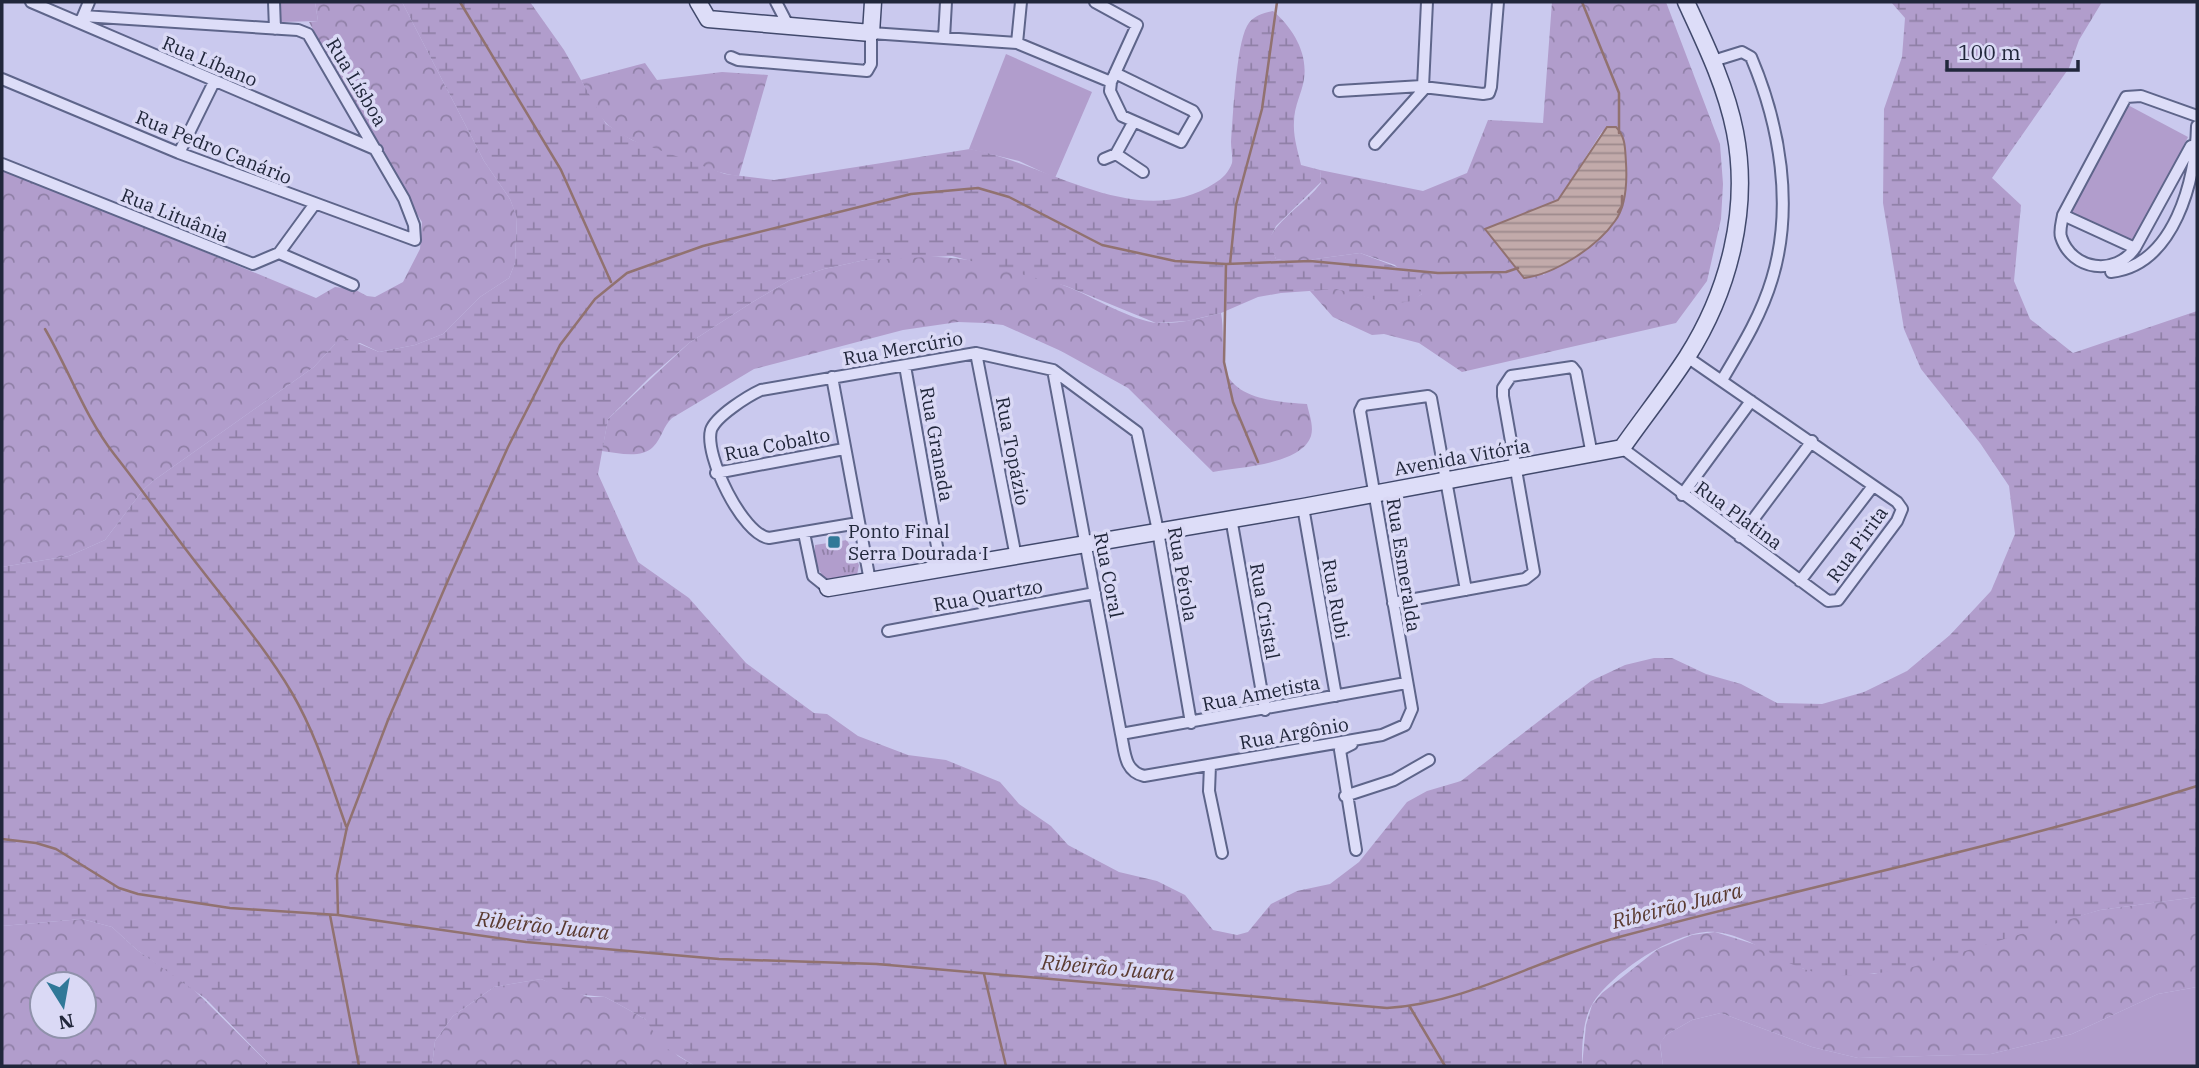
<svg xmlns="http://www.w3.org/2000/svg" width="2199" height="1068" font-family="'IBM Plex Serif',serif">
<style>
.green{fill:#b19dcc}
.forest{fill:url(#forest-crowns);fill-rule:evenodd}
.wetland{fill:url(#wetland-marsh)}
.park{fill:url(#park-tufts)}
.water{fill:url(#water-rules);stroke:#917270;stroke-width:2}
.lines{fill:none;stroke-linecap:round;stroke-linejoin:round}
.stream{stroke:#917270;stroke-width:2.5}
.street-casing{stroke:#5e658a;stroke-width:14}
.secondary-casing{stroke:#41496c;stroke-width:19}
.street{stroke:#ddddf8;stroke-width:10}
.secondary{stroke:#ddddf8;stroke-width:16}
.poi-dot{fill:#307898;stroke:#dad9f5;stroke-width:2.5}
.labels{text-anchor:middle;stroke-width:7;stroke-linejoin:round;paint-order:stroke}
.street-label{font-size:19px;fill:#21273b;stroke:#dad9f5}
.poi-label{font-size:19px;fill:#21273b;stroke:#dad9f5;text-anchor:start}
.water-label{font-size:21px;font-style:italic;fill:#5a3b31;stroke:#dad9f5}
</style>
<defs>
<pattern id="forest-crowns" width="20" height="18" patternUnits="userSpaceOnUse" patternTransform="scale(1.75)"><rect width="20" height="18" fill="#b19dcc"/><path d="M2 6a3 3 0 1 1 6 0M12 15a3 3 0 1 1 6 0" fill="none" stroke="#9080a7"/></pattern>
<pattern id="wetland-marsh" width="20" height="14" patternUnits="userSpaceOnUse" patternTransform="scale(1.75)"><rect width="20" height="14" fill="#b19dcc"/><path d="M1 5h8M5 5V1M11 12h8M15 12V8" fill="none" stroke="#9080a7"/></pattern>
<pattern id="park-tufts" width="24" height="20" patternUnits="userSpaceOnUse" patternTransform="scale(1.75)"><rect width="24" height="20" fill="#b19dcc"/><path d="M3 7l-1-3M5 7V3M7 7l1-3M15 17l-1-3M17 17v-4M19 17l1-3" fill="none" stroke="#9080a7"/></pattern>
<pattern id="water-rules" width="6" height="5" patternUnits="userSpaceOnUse" patternTransform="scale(1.75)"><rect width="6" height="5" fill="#c2aaaa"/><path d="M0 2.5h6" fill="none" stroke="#9d8a8c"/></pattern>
</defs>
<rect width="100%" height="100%" fill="#cac9ee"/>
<!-- green -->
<path class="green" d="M281,2H315L318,21L281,22Z
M1006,54L1092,92L1055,178L1019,161L969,149Z
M2124,103L2188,137L2134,245L2068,211Z
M2197,987V1066H1663L1660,1043L1666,1035L1692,1020L1721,1013L1812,1047L1858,1058L1991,1054L2072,1034L2158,994Z"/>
<!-- forest -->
<path class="forest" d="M315,2H402L484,161L510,199L517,217L515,263L509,278L480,297L443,334L415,345L379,352L360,343L335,344L314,367L153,481L143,490L105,540L69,556L2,567V168L316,298L335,287L354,289L367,296L375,297L403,282L420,249L422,222L383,161L309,22L318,21Z
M1552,2H1666L1720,144L1723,184L1721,219L1707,281L1676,323L1462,372L1419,343L1384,334L1372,335L1333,317L1310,291C1319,290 1329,288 1338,289C1368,294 1393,313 1422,294L1395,265L1360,253L1293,262L1276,259L1268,240C1281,216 1305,204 1321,183L1320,170L1423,191L1467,173L1488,120L1543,123ZM1603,130L1544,275L1485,229L1558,200Z
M645,63L657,80L722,72L768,75L739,176C711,173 625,143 606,123C596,112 589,94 581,80Z
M912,256C965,256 1019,267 1068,287C1093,297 1132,321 1158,323C1179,324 1201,318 1221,313C1224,330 1222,346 1224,363C1228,400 1279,402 1307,404C1309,414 1314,426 1311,436C1301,465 1239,467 1213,472L1128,388L1061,351L1003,325L985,323L958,322L903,330L754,369L672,418C663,426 662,438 653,447C641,459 618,453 602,451L608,419L689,343L751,303L790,280L824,269L865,260Z
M2197,897V987L2158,994L2072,1034L1991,1054L1858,1058L1812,1047L1721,1013L1692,1020L1666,1035L1660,1044L1663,1066H1582L1586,1025L1592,1005L1602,993L1658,949L1692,935L1715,932L1760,946L1804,969L1874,974L2100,910Z
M82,919L112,927L137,950L189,985L271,1066H2V926ZM42,984H84V1026H42Z
M541,979L588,997H605L620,1005L645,1019L678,1056L695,1066H432L435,1041L453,1016L494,987Z"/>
<!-- wetland -->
<path class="wetland" d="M402,2H530L564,50L606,124L632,140L725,174L774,180L970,149C1047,163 1138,233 1215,183C1222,179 1229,172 1232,163C1233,157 1231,149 1231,142C1233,117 1236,46 1247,26C1252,16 1263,13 1273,11C1292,27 1308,52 1304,79C1302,93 1294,106 1294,122C1293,137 1298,151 1301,165L1320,170L1321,182L1276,226L1269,240L1276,259L1293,262L1360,253L1415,274L1422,294L1412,301L1390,304L1337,289L1281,293L1258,297L1221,313L1187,321L1156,323L1066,286L952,256L865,260L824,269L790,280L751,303L689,343L649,378L608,419L598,474L638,562L689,598L746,663L814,713L827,714L858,736L908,755L946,760L1000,782L1019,804L1051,826L1068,845L1119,872L1157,881L1185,895L1213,930L1237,935L1248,932L1271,904L1297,891L1330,884L1359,862L1407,802L1427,791L1461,781L1591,681L1625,665L1654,658H1672L1706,674L1741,684L1777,703L1822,704L1864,692L1907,671L1950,635L1991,591L2015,534L2009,486L1980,443L1921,369L1904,329L1883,203L1884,109L1902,57L1905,18L1891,2H2102L2079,40L2069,68L1992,178L2021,205L2014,281L2030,319L2073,353L2197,311V897L2100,910L1906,969C1874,974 1835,980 1804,969C1774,959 1749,935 1715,932C1677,929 1613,972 1593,1003C1582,1020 1582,1047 1582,1066H695L663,1046L645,1019L620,1005L605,997L573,994L541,979L494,987L453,1016L435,1041L432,1066H271L206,999L137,950L112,927L82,919L2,926V567L69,556L105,540L143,490L153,481L314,367L335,344L348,339L379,352L415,345L443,334L480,297L509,278L515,263L517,218L510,199L484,161Z"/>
<!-- park -->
<path class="park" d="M847,540L859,565L856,580L843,586L824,579L815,562V545Z"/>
<!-- water -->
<path class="water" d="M1607,127H1616C1626,137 1625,149 1626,163C1627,180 1626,206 1615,221C1597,247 1555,274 1524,278L1485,229L1558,200Z"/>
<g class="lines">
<!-- stream -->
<path class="stream" d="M460,2L561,170L611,282
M1582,2L1619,93V133
M1618,212L1622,206V196
M1226,264L1224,362L1233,402L1258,462
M1230,264L1236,205L1262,109L1277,2
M45,329C69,370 85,417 114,454C144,492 171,531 201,569C232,609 266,649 292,693C316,734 330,781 346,826
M2,839L36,843L56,849L119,888L138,894L230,908L338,915L526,942L719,959L877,964L1387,1008C1468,1003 1541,958 1619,937C1811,885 2007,846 2197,786
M330,915L359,1066
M338,915L337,875L347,827L388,720L449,578L508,447L560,345L595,299L627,273L703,246L911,194L978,188L1009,197L1102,245L1175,261L1226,264L1310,261L1438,273L1506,272L1518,268
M984,974L1006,1066
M1410,1007L1445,1066"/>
<!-- street casing -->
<g class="street-casing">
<path id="street" d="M31,2L377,150
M274,2L275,29
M776,2L789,27
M1095,2L1137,25L1111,82L1110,91L1122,116L1181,142L1196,116L1193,111L1115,73
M1427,2L1423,87L1483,94L1489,93L1491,87L1498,2
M81,21L89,2
M944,38L946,2
M1017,43L1021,2
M731,57L738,60L867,71L871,64V33L1017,43L1111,82
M1713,61L1742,52L1751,57C1780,125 1794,207 1772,279C1761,316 1741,348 1722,380
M2,79L179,153L415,240L414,225L404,199L308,34L298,30L83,16
M1339,91L1422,86
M1375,144L1425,88
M179,153L214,82
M1116,154L1143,172
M1104,159L1116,154L1133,123
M2,164L253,264L279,253L314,205
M2063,215L2135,248L2191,146
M2135,248C2116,276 2072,271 2061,237C2059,230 2062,222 2063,215L2126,97L2141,96L2197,116
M279,253L353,285
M2111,272C2174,265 2196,180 2197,126
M976,353L1016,557
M905,366L941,569
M1053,370L1121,734C1125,752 1124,771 1144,776L1382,735L1405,725L1412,709L1360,411L1363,405L1428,396L1431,398L1466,590
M832,377L870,581
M1622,448L1828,601L1838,600L1897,521L1902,509L1897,502L1687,357
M716,473L844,449
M1682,495L1751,401
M1303,507L1336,696
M1231,518L1265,710
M858,523L769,538C743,535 704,456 711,430C716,416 748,396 761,390L976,353L1053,370L1137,432L1158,531L1191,723
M804,533L813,576L828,588
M1740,537L1812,441
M1800,581L1873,486
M1393,603L1525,579L1534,572L1503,396V388L1511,376L1572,367L1576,372L1592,455
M888,631L1095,593
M1121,734L1406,683
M1352,744L1340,750L1356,850
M1210,765L1209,791L1222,853
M1345,796L1394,780L1429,760"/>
</g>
<!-- secondary casing -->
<g class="secondary-casing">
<path id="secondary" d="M698,2L708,19L871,33L873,2
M828,588L1303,507L1622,448C1643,418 1667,388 1687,357C1729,291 1750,209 1735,132C1726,86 1705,43 1686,2"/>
</g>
<!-- street -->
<use href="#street" class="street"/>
<!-- secondary -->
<use href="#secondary" class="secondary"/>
</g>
<!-- markers -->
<rect class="poi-dot" x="827" y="535" width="14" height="14" rx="3.5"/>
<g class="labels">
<!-- street labels -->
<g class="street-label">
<text transform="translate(210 61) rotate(23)" y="7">Rua Líbano</text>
<text transform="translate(357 82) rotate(59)" y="7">Rua Lísboa</text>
<text transform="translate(214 147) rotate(22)" y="7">Rua Pedro Canário</text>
<text transform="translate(175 215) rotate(22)" y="7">Rua Lituânia</text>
<text transform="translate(903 348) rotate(-10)" y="7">Rua Mercúrio</text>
<text transform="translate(777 444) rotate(-11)" y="7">Rua Cobalto</text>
<text transform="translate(937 444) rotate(80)" y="7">Rua Granada</text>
<text transform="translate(1013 451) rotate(79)" y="7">Rua Topázio</text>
<text transform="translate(1462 457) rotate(-10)" y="7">Avenida Vitória</text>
<text transform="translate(1739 515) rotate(36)" y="7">Rua Platina</text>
<text transform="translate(1857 544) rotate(-54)" y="7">Rua Pirita</text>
<text transform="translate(1404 565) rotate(81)" y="7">Rua Esmeralda</text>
<text transform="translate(1183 574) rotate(80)" y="7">Rua Pérola</text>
<text transform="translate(1109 575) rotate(79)" y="7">Rua Coral</text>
<text transform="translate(988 595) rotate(-10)" y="7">Rua Quartzo</text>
<text transform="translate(1336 599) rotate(80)" y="7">Rua Rubi</text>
<text transform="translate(1265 611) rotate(80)" y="7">Rua Cristal</text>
<text transform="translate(1261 693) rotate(-11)" y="7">Rua Ametista</text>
<text transform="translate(1294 733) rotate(-10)" y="7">Rua Argônio</text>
</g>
<!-- poi labels -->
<g class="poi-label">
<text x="848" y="538">Ponto Final<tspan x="848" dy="22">Serra Dourada I</tspan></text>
</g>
<!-- water labels -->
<g class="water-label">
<text transform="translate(1677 906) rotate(-14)" y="7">Ribeirão Juara</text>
<text transform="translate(543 926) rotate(6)" y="7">Ribeirão Juara</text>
<text transform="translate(1108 968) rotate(5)" y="7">Ribeirão Juara</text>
</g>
</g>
<!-- border -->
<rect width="2199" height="1068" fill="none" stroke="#21273b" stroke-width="7"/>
<!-- north arrow -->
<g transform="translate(63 1005) rotate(169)"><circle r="33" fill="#dad9f5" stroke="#9092ab" stroke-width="2"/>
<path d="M0-5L12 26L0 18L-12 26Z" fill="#307898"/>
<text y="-10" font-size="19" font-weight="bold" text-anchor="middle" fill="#21273b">N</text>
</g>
<!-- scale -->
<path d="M1947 60v10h131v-10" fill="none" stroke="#21273b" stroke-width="3.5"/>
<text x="1958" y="60" font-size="21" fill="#21273b" stroke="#dad9f5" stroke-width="5" paint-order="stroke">100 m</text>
</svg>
